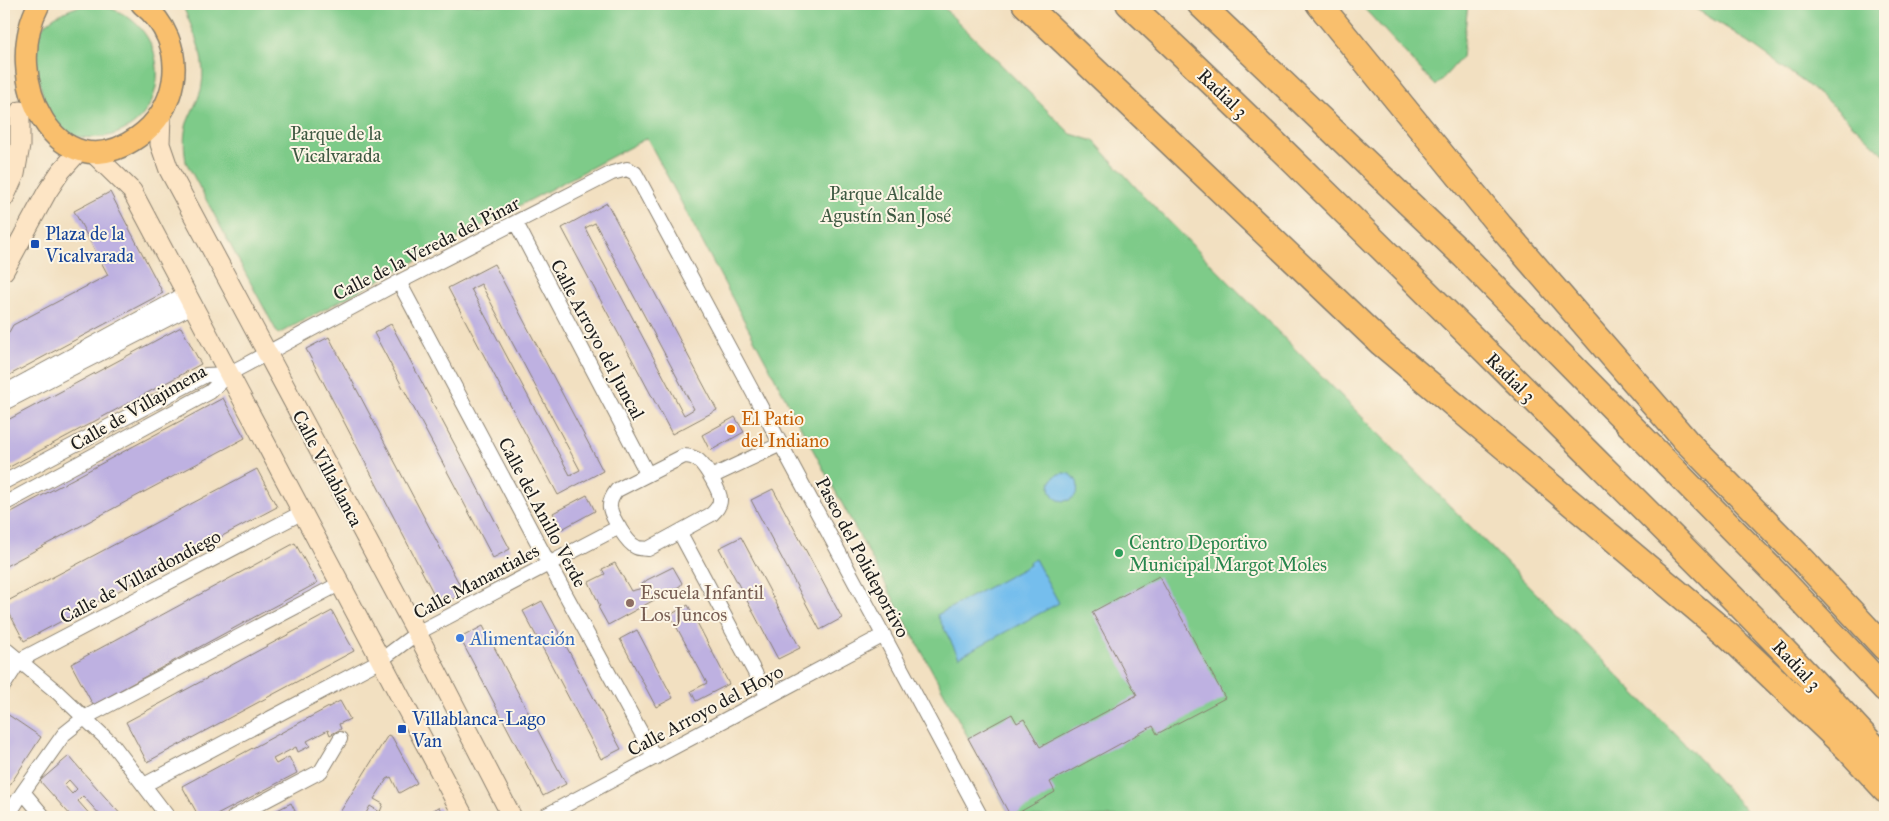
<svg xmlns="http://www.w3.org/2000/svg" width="1889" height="821" font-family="'IM FELL Great Primer',serif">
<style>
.green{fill:#7ecb89;stroke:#4d7452}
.water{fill:#74beed;stroke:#486d84}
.building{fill:#beb1e1;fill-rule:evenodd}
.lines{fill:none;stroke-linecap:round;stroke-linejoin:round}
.street-casing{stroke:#877e6e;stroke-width:16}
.secondary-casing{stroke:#877e6e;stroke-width:21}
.primary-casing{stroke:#877e6e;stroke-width:24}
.highway-casing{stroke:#877e6e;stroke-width:28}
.street{stroke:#fff;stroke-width:14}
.secondary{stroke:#fde5c5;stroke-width:19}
.primary{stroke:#f9bf6d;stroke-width:21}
.highway{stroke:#f9bf6d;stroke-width:25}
.transit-dot{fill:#1a4fb4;stroke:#fcf5e5;stroke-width:2}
.food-dot{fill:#e8710a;stroke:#fcf5e5;stroke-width:2}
.leisure-dot{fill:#2e9e5b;stroke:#fcf5e5;stroke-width:2}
.education-dot{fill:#8d6e63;stroke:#fcf5e5;stroke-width:2}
.shop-dot{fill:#3f7fe0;stroke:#fcf5e5;stroke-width:2}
.labels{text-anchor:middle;stroke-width:4;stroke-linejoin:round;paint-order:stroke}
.street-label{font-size:19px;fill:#1c1c1c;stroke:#fcf5e5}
.park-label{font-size:19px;fill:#3e5942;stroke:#fcf5e5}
.transit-label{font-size:19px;fill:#164399;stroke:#fcf5e5;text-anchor:start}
.food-label{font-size:19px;fill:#c56008;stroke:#fcf5e5;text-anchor:start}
.leisure-label{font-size:19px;fill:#27864d;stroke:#fcf5e5;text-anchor:start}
.education-label{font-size:19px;fill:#785e54;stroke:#fcf5e5;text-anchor:start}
.shop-label{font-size:19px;fill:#366cbe;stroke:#fcf5e5;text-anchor:start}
</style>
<rect width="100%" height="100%" fill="#fcf5e5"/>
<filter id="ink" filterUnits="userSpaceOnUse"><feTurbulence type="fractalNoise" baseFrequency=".02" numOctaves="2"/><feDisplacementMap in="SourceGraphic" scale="10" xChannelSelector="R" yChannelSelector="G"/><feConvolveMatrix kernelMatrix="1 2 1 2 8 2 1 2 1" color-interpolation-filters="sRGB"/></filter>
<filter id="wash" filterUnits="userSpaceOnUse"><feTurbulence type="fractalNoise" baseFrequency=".0096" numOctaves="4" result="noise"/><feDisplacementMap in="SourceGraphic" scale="20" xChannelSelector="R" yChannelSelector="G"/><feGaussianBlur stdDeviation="1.12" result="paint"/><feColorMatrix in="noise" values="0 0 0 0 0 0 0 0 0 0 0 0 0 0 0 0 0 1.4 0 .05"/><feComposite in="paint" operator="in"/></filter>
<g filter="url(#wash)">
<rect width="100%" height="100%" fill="#f2e0c1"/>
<!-- green -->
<path class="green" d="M182,4H940L1071,134L1094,141L1142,194L1686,745L1752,817H1011L812,448L647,138L278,334L186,162C184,149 183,135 187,123C191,112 198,101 201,90C208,59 193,31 182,4Z
M1360,4H1468L1462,57L1436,86Z
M1688,4H1877L1885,13V155L1831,104L1805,83L1735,33Z
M80,6C87,6 95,5 102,6C175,22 176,125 103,137C91,138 80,138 69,135C62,132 55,127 49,124L31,43C46,20 54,15 80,6Z"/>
<!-- water -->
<path class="water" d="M1050 487a14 14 0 1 1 28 0a14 14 0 1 1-28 0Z
M1035,559L1059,603L959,657L937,615L1030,565L1029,562Z"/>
<g id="blocks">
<!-- building -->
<path class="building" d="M110,192L163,293L4,378V341L13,325L108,275L74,211Z
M607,203L717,410L672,434L562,228ZM595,223L694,409L684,415L585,228Z
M494,264L603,471L558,495L448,288ZM481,284L580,470L570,475L471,289Z
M391,324L510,549L493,558L374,333Z
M181,327L201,364L4,470V422Z
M329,337L464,593L440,606L306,349Z
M223,398L245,438L4,567V516Z
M735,417L744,432L710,451L702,435Z
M257,469L277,507L24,641L4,603Z
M773,489L842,618L820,630L751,500Z
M587,495L595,511L562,529L553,513Z
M741,537L800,648L778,659L719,548Z
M295,543L317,583L93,705L71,664Z
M615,563L631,591L643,588L641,585L647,580L673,567L682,583L680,586L608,625L598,607L600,606L589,582L605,574L602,569Z
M1159,576L1225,698L1157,734L1153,726L1050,782L1055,792L1011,817L968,738L1012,714L1017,723L1024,719L1040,747L1137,695L1092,612Z
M542,601L621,749L601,759L523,611Z
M688,605L729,684L696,701L691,691L707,683L670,615Z
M332,611L354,651L147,762L126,722Z
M483,626L566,784L543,796L460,638Z
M637,630L673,698L656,707L620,639Z
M340,701L350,719L339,724L341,729L330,735L328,730L307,741L310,746L298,752L296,747L273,759L276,764L289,757L297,773L213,817H199L182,786Z
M7,714L41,737L4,794V720Z
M388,735L392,737L417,783L399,793L391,777L387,779L374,799L383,804L380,812L370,806L364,817H337Z
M69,756L81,770L123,817H100L101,816L83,796L78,801L92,817H72L40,781ZM69,780L77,789L72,794L64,785Z
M291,803L298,817H264Z
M439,807L444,817H426L424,815Z"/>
</g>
</g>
<g filter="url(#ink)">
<use href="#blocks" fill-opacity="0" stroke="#877e6e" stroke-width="1"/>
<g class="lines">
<!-- street casing -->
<g class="street-casing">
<path id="street" d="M516,223L647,473
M399,282L549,564L655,758
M14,387L187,293
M4,403L193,306
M684,456C690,456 694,457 699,461C706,467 721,492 720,500C720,506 716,510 712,514L648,549C644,548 639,549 636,547C627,543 612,518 610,508C609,501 613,495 617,490Z
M711,477L781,444
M4,482L206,375L228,374
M4,504L210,392L228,374L247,364L399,282L612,173L627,169L635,173L640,182L981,817
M680,533L768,697
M4,648L57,692L113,745L168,817
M4,685L20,660L303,512
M144,785L381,660L417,633L619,527
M23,792L44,817
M7,817L23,792L64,734L84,718L341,583
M234,817L321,771L340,739
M543,817L884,635"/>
</g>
<!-- secondary casing -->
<g class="secondary-casing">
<path id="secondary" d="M161,115L160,144L169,170L417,633L512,817
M92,152L132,191L464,817
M4,198L15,174L20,146V111
M4,271L47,192L61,171L79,151"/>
</g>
<!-- primary casing -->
<g class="primary-casing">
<path id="primary" d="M39,4C0,78 56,195 138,137C158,123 169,104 173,81C178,51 165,22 142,4"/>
</g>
<!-- highway casing -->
<g class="highway-casing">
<path id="highway" d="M1025,4L1381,343L1728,635L1848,749L1885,789
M1129,4C1271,137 1409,275 1548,413C1662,527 1777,639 1885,759
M1200,4L1464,256L1782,580L1885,689
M1319,4L1500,226L1686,441L1802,559L1885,648"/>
</g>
<!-- street -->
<use href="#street" class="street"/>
<!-- secondary -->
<use href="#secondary" class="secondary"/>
<!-- primary -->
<use href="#primary" class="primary"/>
<!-- highway -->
<use href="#highway" class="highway"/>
</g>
</g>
<!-- markers -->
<g class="transit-dot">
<rect x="30" y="239" width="10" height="10" rx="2.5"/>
<rect x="397" y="724" width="10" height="10" rx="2.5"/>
</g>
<circle class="food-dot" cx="731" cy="429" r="5"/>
<circle class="leisure-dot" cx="1119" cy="553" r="5"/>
<circle class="education-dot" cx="630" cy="603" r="5"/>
<circle class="shop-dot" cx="460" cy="638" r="5"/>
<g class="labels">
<!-- street labels -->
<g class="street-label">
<text transform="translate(1223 93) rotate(44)" y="7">Radial 3</text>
<text transform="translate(426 248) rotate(-27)" y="7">Calle de la Vereda del Pinar</text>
<text transform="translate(598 339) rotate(62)" y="7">Calle Arroyo del Juncal</text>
<text transform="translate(1511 377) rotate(45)" y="7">Radial 3</text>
<text transform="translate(138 407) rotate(-30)" y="7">Calle de Villajimena</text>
<text transform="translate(328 468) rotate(62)" y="7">Calle Villablanca</text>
<text transform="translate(543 512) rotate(62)" y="7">Calle del Anillo Verde</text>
<text transform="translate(863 557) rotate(62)" y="7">Paseo del Polideportivo</text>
<text transform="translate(140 576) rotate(-28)" y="7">Calle de Villardondiego</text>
<text transform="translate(476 581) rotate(-28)" y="7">Calle Manantiales</text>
<text transform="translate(1797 665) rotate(47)" y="7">Radial 3</text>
<text transform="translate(705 710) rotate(-28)" y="7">Calle Arroyo del Hoyo</text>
</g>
<!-- park labels -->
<g class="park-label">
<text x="336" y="140">Parque de la<tspan x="336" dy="22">Vicalvarada</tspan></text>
<text x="886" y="200">Parque Alcalde<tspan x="886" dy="22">Agustín San José</tspan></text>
</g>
<!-- transit labels -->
<g class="transit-label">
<text x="45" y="240">Plaza de la<tspan x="45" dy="22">Vicalvarada</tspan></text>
<text x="412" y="725">Villablanca-Lago<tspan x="412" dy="22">Van</tspan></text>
</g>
<!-- food labels -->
<g class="food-label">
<text x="741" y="425">El Patio<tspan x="741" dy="22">del Indiano</tspan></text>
</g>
<!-- leisure labels -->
<g class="leisure-label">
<text x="1129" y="549">Centro Deportivo<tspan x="1129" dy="22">Municipal Margot Moles</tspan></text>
</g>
<!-- education labels -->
<g class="education-label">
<text x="640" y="599">Escuela Infantil<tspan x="640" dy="22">Los Juncos</tspan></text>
</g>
<!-- shop labels -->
<g class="shop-label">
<text x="470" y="645">Alimentación</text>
</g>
</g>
<!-- margin -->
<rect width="1889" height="821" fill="none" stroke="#fcf5e5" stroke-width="20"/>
</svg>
